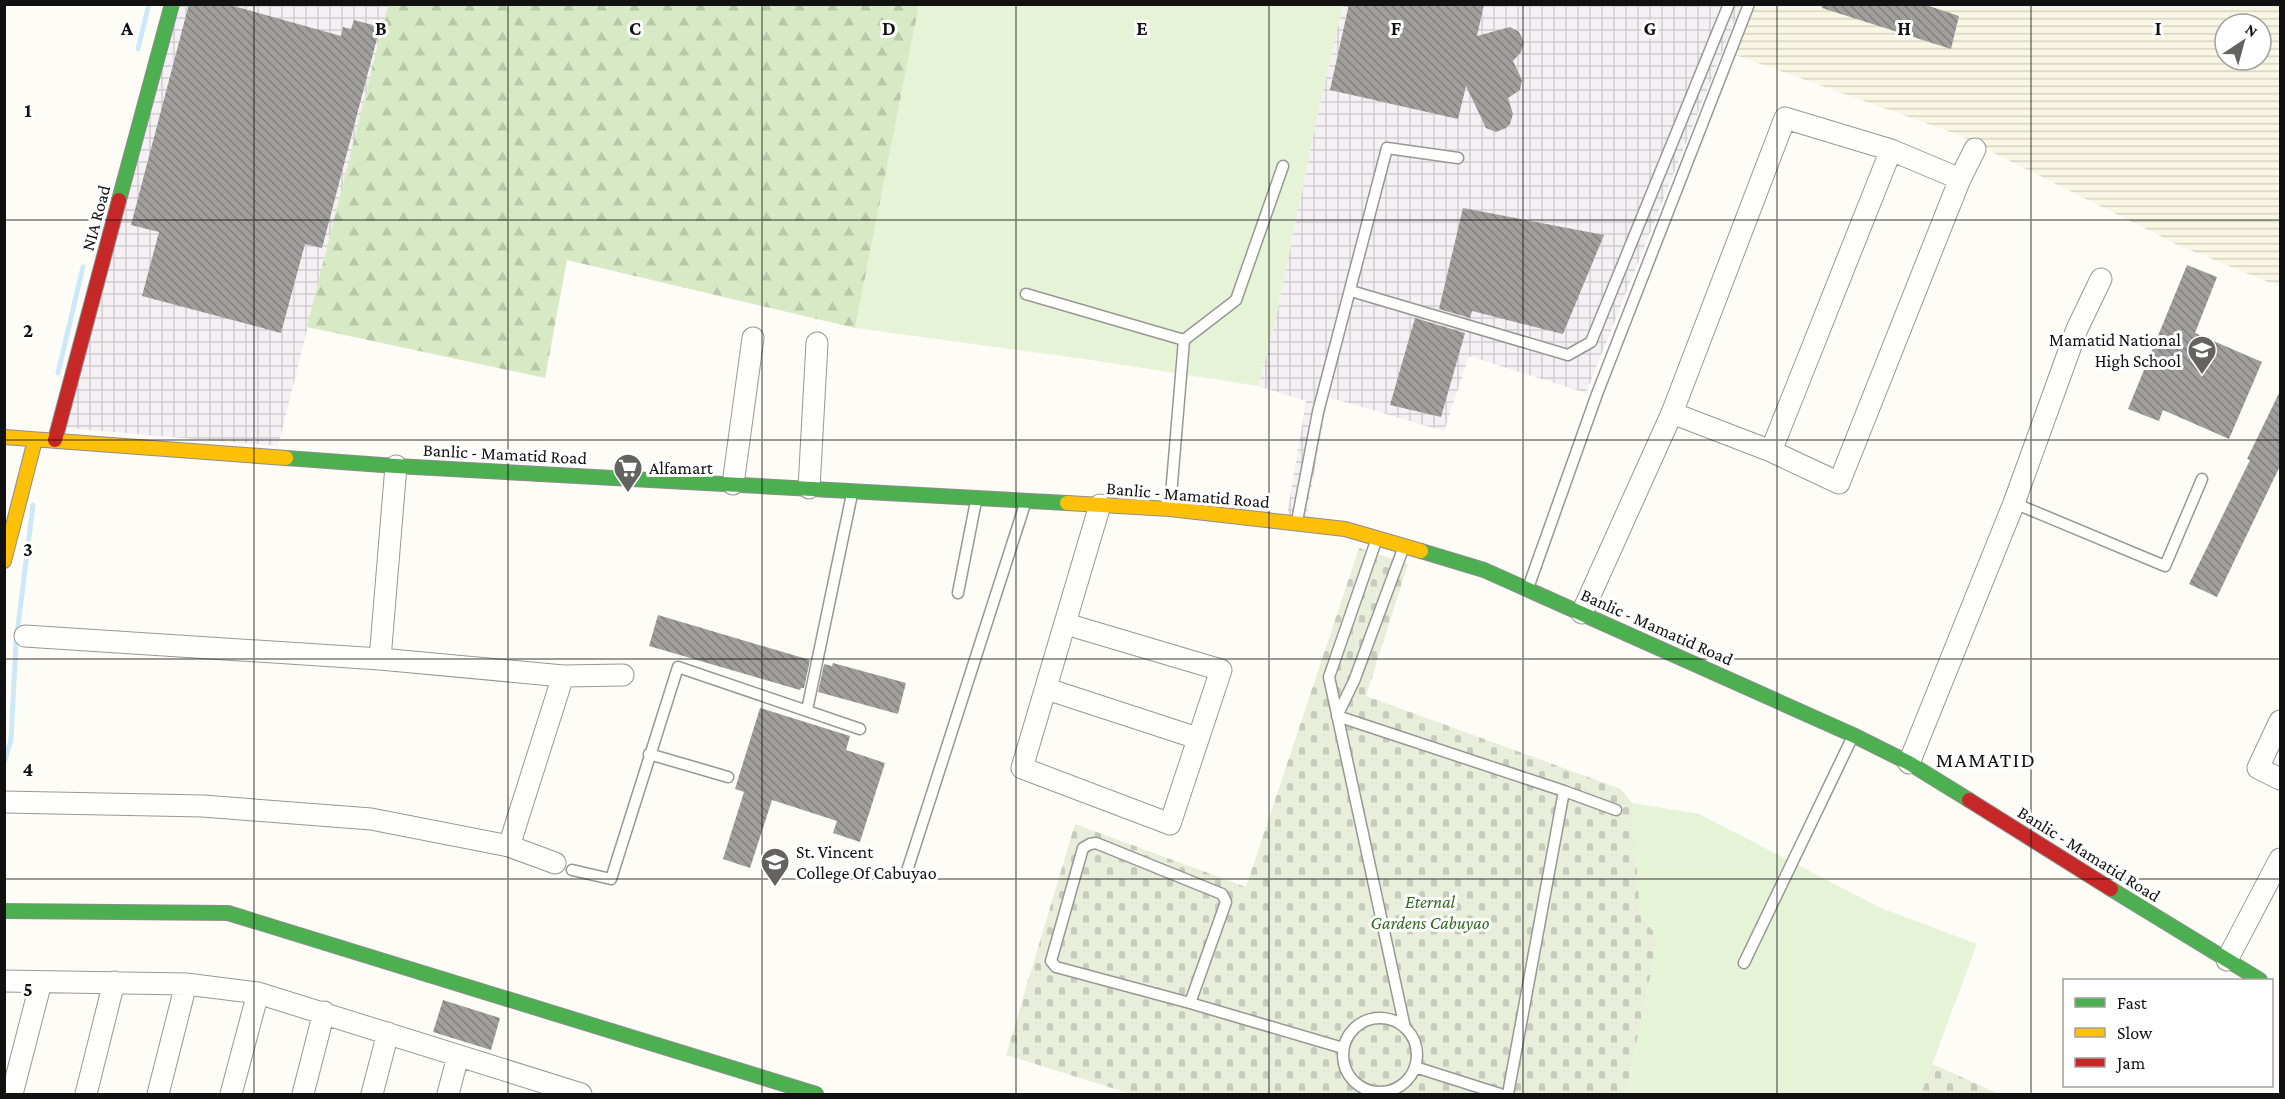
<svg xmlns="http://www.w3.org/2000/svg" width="2285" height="1099" font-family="'Crimson Pro',serif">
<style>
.industrial{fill:url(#industrial-grid)}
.farmland{fill:url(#farmland-rules);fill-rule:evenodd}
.grass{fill:#e7f3d7}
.forest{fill:url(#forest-firs)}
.cemetery{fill:url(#cemetery-stones)}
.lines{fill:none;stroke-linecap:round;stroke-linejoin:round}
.stream{stroke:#cde8f7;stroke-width:5}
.building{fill:url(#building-back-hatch)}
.lane-casing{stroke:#979795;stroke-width:13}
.street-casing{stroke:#979795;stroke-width:23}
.fast-casing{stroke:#8e8d8b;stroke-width:16}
.slow-casing{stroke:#8e8d8b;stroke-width:16}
.jam-casing{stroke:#8e8d8b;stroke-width:16}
.lane{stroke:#fffffe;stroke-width:10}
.street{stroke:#fffffe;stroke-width:21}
.fast{stroke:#4caf50;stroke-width:14}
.slow{stroke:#ffc107;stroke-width:14}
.jam{stroke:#c62828;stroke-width:14}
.grid{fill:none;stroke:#111;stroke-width:1.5;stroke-opacity:0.55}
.labels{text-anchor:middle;stroke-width:6;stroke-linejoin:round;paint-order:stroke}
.street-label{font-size:18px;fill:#111;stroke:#fff}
.poi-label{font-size:18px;fill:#111;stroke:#fff;text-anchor:start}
.park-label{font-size:18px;font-style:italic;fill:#2f6b1f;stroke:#fff}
.quarter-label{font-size:21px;letter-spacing:1.5px;fill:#111;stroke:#fff}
.grid-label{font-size:20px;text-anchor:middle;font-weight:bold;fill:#111;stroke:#fff;stroke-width:6;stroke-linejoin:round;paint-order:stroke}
</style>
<defs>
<pattern id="industrial-grid" width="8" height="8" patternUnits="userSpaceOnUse" patternTransform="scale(1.5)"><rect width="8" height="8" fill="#f5f0f3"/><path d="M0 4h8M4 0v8" fill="none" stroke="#d1cdcf"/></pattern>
<pattern id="farmland-rules" width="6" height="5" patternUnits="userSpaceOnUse" patternTransform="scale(1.5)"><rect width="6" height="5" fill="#f9f7e4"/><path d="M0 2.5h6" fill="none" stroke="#d4d3c3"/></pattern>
<pattern id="forest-firs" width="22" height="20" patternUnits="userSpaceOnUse" patternTransform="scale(1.5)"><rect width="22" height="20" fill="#d8eac5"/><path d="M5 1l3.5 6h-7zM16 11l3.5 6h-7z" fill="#b8c8a8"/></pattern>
<pattern id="cemetery-stones" width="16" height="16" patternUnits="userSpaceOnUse" patternTransform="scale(1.5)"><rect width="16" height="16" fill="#e9eedb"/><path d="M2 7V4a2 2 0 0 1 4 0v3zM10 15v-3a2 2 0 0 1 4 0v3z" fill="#c7cbbb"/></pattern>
<pattern id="building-back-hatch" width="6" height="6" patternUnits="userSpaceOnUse" patternTransform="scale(1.5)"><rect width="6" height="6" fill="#a19f9c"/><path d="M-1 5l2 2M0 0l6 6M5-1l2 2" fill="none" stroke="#82807e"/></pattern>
</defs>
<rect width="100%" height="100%" fill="#fdfcf7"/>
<!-- industrial -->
<path class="industrial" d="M175,5H388L278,446L66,428Z
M1343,5H1741L1586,393L1469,356L1444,431L1328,397L1306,519L1287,515L1306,401L1258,386L1274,327L1319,108Z"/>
<!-- farmland -->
<path class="farmland" d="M1741,5H2280V287L2178,245L1956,134L1738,56L1723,53ZM2225,24H2261V60H2225Z"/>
<!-- grass -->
<path class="grass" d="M919,5H1343L1319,108L1274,327L1258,386L1085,359L855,328Z
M1632,803L1699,814L1881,908L1977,944L1921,1094H1626L1658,938L1640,914Z"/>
<!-- forest -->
<path class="forest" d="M388,5H919L855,328L567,260L545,378L307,327Z"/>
<!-- cemetery -->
<path class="cemetery" d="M1359,548L1408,564L1366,696L1621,789L1632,803L1640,914L1658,938L1626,1094H1131L1006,1055L1075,824L1246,887Z
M1932,1064L1999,1094H1921Z"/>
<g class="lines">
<!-- stream -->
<path class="stream" d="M138,49L149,4
M58,373L83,267
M4,763L11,740L16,642L33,505"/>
</g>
<!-- building -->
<path class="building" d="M189,4H226L341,36L343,27L351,29L354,20L380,27L322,248L305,244L281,333L142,296L159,232L131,225Z
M1349,4H1484L1477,36L1510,27L1519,32L1524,42L1521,52L1513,61L1522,80L1520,90L1508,98L1513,114L1510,124L1506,128L1496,132L1486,128L1466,86L1458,119L1330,90Z
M1822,4H1923L1959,16L1951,49L1822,8Z
M1463,208L1604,235L1563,334L1472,311L1470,318L1439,309Z
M2187,265L2217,277L2195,333L2262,362L2229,439L2163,410L2159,421L2128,409Z
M1415,318L1465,333L1441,417L1390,405Z
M2280,391V466L2217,597L2189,584L2250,460L2247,459Z
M658,615L810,660L804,688H801L800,690L649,646Z
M833,663L906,683L898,714L818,692L824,664L832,666Z
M760,708L850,736L846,750L885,763L860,842L833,833L837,821L772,800L750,868L723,859L744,792L735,789Z
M443,1000L500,1018L491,1050L433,1032Z"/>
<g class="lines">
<!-- lane casing -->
<g class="lane-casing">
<path id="lane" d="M1351,291L1568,355L1591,342L1729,4
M1026,294L1184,340L1170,507
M1184,340L1236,300L1283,166
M2014,503L2165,566L2202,479
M1297,521L1318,412L1387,148L1458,158
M1376,541L1329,677L1405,1028
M1528,588L1597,394L1749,4
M958,593L976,501
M807,710L852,494
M1337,716L1564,791L1508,1094
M1337,716L1354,681L1403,549
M649,754L728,777
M1564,791L1616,810
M572,870L611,879L678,667L860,729
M907,871L1025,504
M1744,963L1852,738
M1190,1003L1226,902L1222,894L1096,843L1090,844L1083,848L1051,961L1056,967L1190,1003L1343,1048
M1343 1055a37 37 0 1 1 74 0a37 37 0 1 1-74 0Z
M1415,1067L1500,1094"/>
</g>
<!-- street casing -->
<g class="street-casing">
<path id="street" d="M1672,413L1771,451L1839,483L1960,179L1975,149
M1771,451L1891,150
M733,484L753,338
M809,488L817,343
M1582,613L1672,413L1785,118L1891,150L1960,179
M1066,624L1221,670L1170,824L1022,768L1100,505
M25,636L380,659L563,676L623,675
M380,659L396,466
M1047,689L1197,738
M2280,721L2258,768L2280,779
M1909,763L2014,503L2077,329L2101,279
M4,802L203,806L371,819L509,846L555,863
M509,846L563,676
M2227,960L2280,859
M4,981L186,984L258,993L581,1094
M12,1094L41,982
M86,1094L114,982
M158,1094L186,984
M231,1094L258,993
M303,1094L324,1012
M372,1094L388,1033
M448,1094L458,1056"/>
</g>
<!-- fast casing -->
<g class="fast-casing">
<path id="fast" d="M119,200L172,4
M286,458L396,466L1067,503
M1421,551L1484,570L1853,735L1909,763L1969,800
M2111,889L2260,980
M4,911L228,913L816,1094"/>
</g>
<!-- slow casing -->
<g class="slow-casing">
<path id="slow" d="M4,437L286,458
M1067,503L1170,509L1345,529L1421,551
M4,561L35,440"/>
</g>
<!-- jam casing -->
<g class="jam-casing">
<path id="jam" d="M55,440L119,200
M1969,800L2111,889"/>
</g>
<!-- lane -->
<use href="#lane" class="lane"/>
<!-- street -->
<use href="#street" class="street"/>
<!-- fast -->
<use href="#fast" class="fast"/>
<!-- slow -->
<use href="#slow" class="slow"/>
<!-- jam -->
<use href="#jam" class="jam"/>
</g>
<!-- grid -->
<path class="grid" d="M254,4V1094M508,4V1094M762,4V1094M1016,4V1094M1269,4V1094M1523,4V1094M1777,4V1094M2031,4V1094M4,220H2280M4,440H2280M4,659H2280M4,879H2280"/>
<!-- icons -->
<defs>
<g id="school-pin" transform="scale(1.5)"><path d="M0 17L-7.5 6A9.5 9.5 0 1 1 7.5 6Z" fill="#646362" stroke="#fff"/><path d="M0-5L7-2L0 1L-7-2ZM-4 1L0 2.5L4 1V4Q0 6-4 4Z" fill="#fff"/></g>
<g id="supermarket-pin" transform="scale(1.5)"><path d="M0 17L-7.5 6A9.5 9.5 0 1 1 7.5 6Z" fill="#646362" stroke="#fff"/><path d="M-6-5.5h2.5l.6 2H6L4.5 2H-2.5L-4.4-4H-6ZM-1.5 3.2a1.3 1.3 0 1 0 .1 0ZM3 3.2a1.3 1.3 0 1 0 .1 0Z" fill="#fff"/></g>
<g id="university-pin" transform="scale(1.5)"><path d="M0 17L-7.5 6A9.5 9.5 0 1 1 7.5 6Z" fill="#646362" stroke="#fff"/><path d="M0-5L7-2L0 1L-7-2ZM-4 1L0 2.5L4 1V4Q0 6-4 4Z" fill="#fff"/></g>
</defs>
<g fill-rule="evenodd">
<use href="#school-pin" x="2202" y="350"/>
<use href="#supermarket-pin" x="628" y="468"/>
<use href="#university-pin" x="775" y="862"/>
</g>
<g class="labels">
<!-- street labels -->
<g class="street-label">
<text transform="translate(96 218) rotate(-75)" y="6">NIA Road</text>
<text transform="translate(505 454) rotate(3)" y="6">Banlic - Mamatid Road</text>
<text transform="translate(1188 495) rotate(5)" y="6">Banlic - Mamatid Road</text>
<text transform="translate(1657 627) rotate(24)" y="6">Banlic - Mamatid Road</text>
<text transform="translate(2089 854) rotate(32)" y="6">Banlic - Mamatid Road</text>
</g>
<!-- poi labels -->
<g class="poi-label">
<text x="2181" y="346" text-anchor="end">Mamatid National<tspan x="2181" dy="21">High School</tspan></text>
<text x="649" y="474">Alfamart</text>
<text x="796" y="858">St. Vincent<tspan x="796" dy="21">College Of Cabuyao</tspan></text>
</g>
<!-- park labels -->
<g class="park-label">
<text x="1430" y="908">Eternal<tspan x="1430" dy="21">Gardens Cabuyao</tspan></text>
</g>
<!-- quarter labels -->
<g class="quarter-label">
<text x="1986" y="767">MAMATID</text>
</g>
</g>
<g class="grid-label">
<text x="127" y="35">A</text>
<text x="381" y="35">B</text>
<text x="635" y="35">C</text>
<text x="889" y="35">D</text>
<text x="1142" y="35">E</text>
<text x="1396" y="35">F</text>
<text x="1650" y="35">G</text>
<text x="1904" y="35">H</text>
<text x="2158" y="35">I</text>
<text x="28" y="117">1</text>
<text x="28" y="337">2</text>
<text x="28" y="556">3</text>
<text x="28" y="776">4</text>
<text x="28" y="996">5</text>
</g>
<!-- border -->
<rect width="2285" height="1099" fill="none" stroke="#111111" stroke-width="12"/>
<!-- legend -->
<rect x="2063" y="979" width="210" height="108" fill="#ffffff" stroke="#a0a0a0" stroke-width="1.5"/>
<rect x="2075" y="998" width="30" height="9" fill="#4caf50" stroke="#a0a0a0" stroke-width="1.5"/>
<text x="2117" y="1009" font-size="18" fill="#111111">Fast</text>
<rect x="2075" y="1028" width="30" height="9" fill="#ffc107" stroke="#a0a0a0" stroke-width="1.5"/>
<text x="2117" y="1039" font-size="18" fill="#111111">Slow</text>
<rect x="2075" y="1058" width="30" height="9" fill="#c62828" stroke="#a0a0a0" stroke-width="1.5"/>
<text x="2117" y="1069" font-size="18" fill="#111111">Jam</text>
<!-- north arrow -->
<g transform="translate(2243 42) rotate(36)"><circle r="28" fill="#ffffff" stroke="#a0a0a0" stroke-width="1.5"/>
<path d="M0-4.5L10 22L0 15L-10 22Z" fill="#646362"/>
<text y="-9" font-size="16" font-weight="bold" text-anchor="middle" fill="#111111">N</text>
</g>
</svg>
